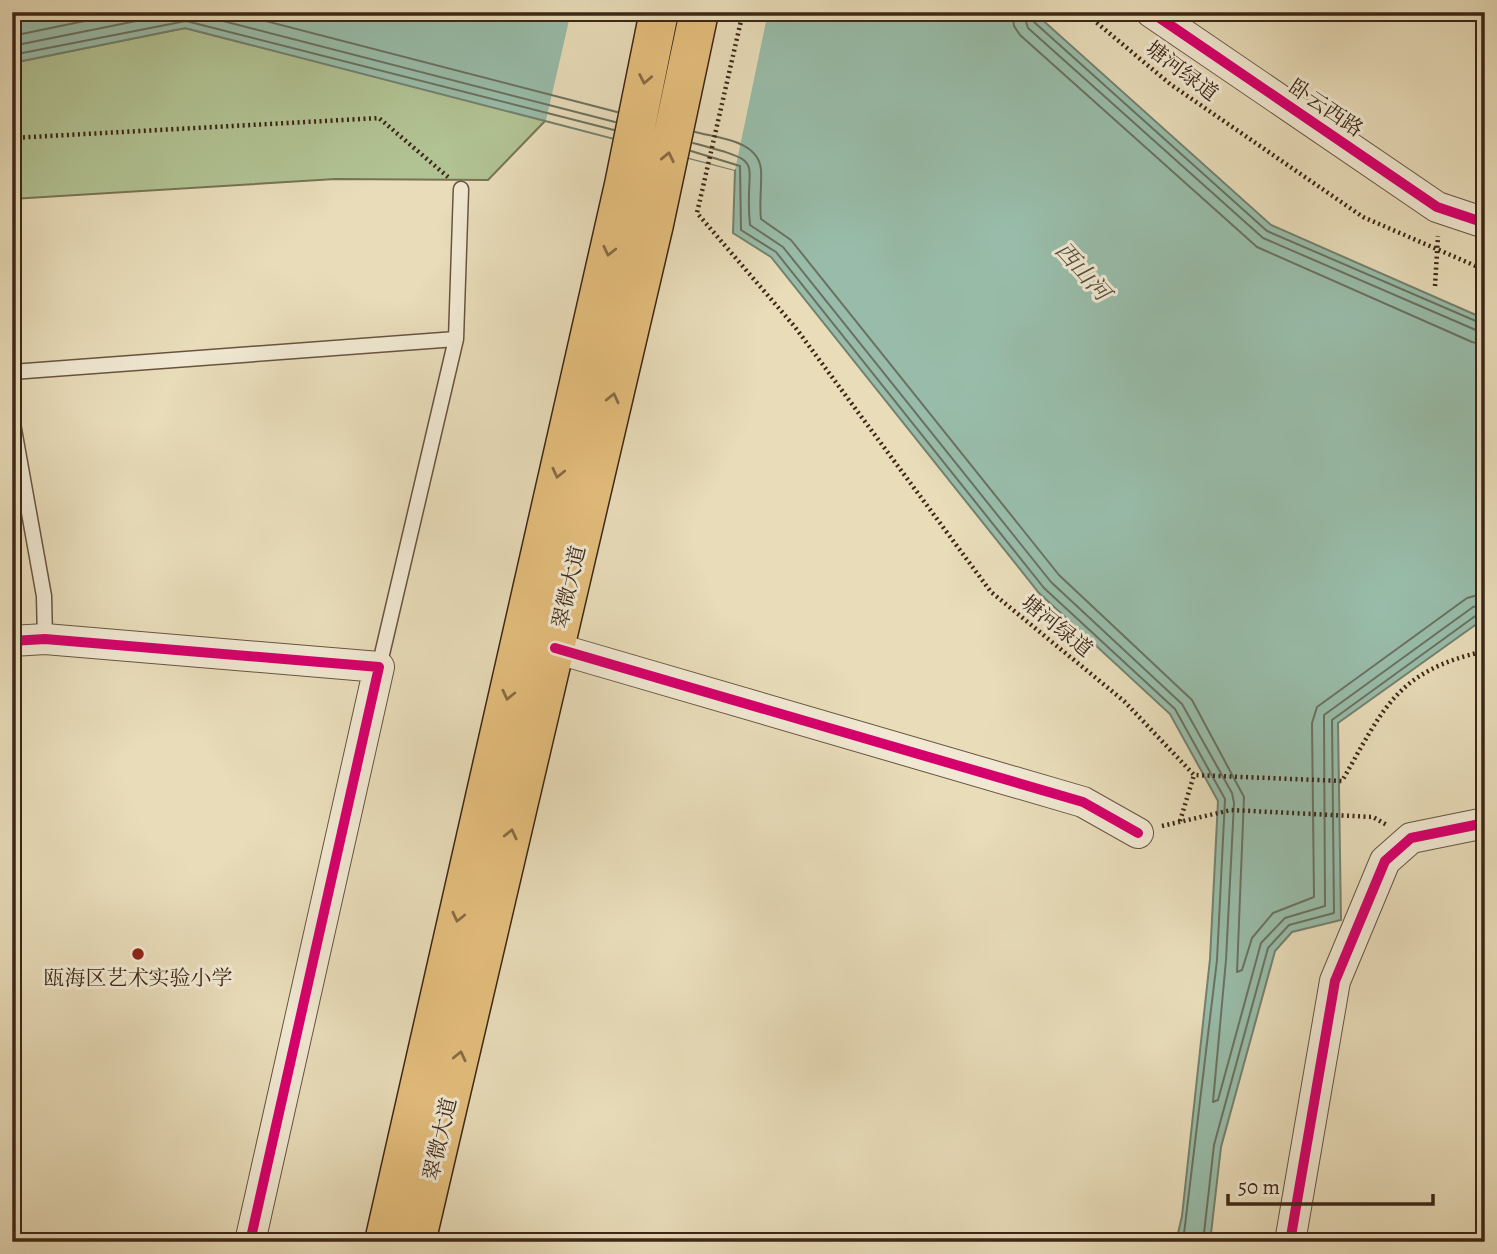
<svg xmlns="http://www.w3.org/2000/svg" width="1497" height="1254" font-family="Alegreya,'Noto Serif SC',serif">
<style>
.green{fill:#b1c293;stroke:#777454;stroke-width:2}
.water{fill:#98bca9;stroke:#74806e;stroke-width:2}
.pier{fill:#e8dcb9}
.lines{fill:none;stroke-linecap:round;stroke-linejoin:round}
.shore{stroke:#6a7160;stroke-width:2}
.lane-casing{stroke:#68543f;stroke-width:17}
.street-casing{stroke:#68543f;stroke-width:32}
.primary-casing{stroke:#3d2616;stroke-width:41}
.path{stroke:#3d2616;stroke-width:4.5;stroke-dasharray:2 3.5;stroke-linecap:butt}
.lane{stroke:#f0e8d2;stroke-width:14}
.street{stroke:#f0e8d2;stroke-width:30}
.primary{stroke:#e4be7c;stroke-width:38}
.cycleway-casing{stroke:#f0e8d2;stroke-width:15}
.cycleway{stroke:#d6006c;stroke-width:10}
.oneway{stroke:#886a44}
.poi-dot{fill:#8f2418;stroke:#f0e8d2;stroke-width:2.5}
.labels{text-anchor:middle;stroke-width:6;stroke-linejoin:round;paint-order:stroke}
.street-label{font-size:21px;fill:#3d2616;stroke:#f0e8d2}
.poi-label{font-size:21px;fill:#3d2616;stroke:#f0e8d2}
.water-label{font-size:23px;font-style:italic;fill:#544c3b;stroke:#f0e8d2}
</style>
<rect width="100%" height="100%" fill="#e8dcb9"/>
<filter id="stains"><feTurbulence type="fractalNoise" baseFrequency=".00286" numOctaves="4"/><feColorMatrix values="0 0 0 0 .2 0 0 0 0 .09 0 0 0 0 .02 0 0 0 .5 -.17"/></filter>
<radialGradient id="worn" r=".72"><stop offset=".6" stop-color="#630" stop-opacity="0"/><stop offset="1" stop-color="#630" stop-opacity=".3"/></radialGradient>
<!-- green -->
<path class="green" d="M185,28L546,120L488,180L335,179L12,199V63Z"/>
<!-- water -->
<path class="water" d="M12,12H1039L1038,16L1271,225L1485,319V618L1338,723L1341,920L1292,932L1275,951L1221,1147L1210,1242H1176L1182,1216L1210,959L1218,801L1170,714L1039,593L771,257L733,233L735,170L185,28L12,63Z"/>
<!-- pier -->
<path class="pier" d="M571,12H768L735,170L546,120Z"/>
<g class="lines">
<!-- shore -->
<path class="shore" d="M188,12L615,122
M231,12L617,112
M1012,12L1014,26L1020,35L1257,247L1472,342L1485,345
M1023,12L1028,28L1263,238L1485,334
M1032,12L1034,22L1267,231L1485,325
M12,36L128,12
M12,46L181,12
M12,55L186,21L614,130
M695,132C717,138 759,140 761,170C762,186 759,203 761,219L791,240L1059,575L1192,700L1244,797L1237,972L1242,970L1252,938L1273,913L1314,897L1312,723L1317,707L1467,598L1485,593
M693,143C772,164 743,157 750,225L783,247L1051,582L1182,704L1232,793L1234,803L1226,960L1213,1102L1218,1100L1261,943L1285,918L1325,906L1324,715L1473,607L1485,604
M691,151L740,166L741,230L776,252L1044,588L1175,709L1225,799L1217,960L1183,1242
M1203,1242L1214,1145L1268,948L1289,925L1334,913L1332,720L1478,614L1485,612"/>
<!-- lane casing -->
<g class="lane-casing">
<path id="lane" d="M12,372L456,339
M12,418L44,596L45,639
M379,667L456,339L461,189"/>
</g>
<!-- street casing -->
<g class="street-casing">
<path id="street" d="M1151,12L1437,207L1485,223
M12,641L45,639L379,667L250,1242
M555,648L1083,802L1138,833
M1290,1242L1335,981L1385,861L1411,838L1485,823"/>
</g>
<!-- primary casing -->
<g class="primary-casing">
<path id="primary" d="M384,1242L624,185L659,12
M416,1242L654,224L699,12"/>
</g>
<!-- path -->
<path class="path" d="M743,12L697,213L795,327L991,592L1124,701L1194,775L1342,781C1384,708 1396,671 1485,651
M1084,12L1170,84L1363,217L1485,270
M12,138L379,118L448,177
M1435,286L1438,236
M1180,821L1194,775
M1162,826L1231,810L1373,817L1387,825"/>
<!-- lane -->
<use href="#lane" class="lane"/>
<!-- street -->
<use href="#street" class="street"/>
<!-- primary -->
<use href="#primary" class="primary"/>
<!-- cycleway casing -->
<g class="cycleway-casing">
<path id="cycleway" d="M1151,12L1437,207L1485,223
M12,641L45,639L379,667L250,1242
M555,648L1083,802L1138,833
M1290,1242L1335,981L1385,861L1411,838L1485,823"/>
</g>
<!-- cycleway -->
<use href="#cycleway" class="cycleway"/>
</g>
<!-- one-way arrows -->
<defs><path id="oneway-chevron" d="M-2-3.5L2.5 0L-2 3.5" fill="none" stroke-width="1.6" stroke-linecap="round" stroke-linejoin="round" transform="scale(1.75)"/></defs>
<g class="oneway">
<use href="#oneway-chevron" transform="translate(645 79) rotate(101)"/>
<use href="#oneway-chevron" transform="translate(668 157) rotate(-78)"/>
<use href="#oneway-chevron" transform="translate(609 251) rotate(103)"/>
<use href="#oneway-chevron" transform="translate(613 398) rotate(-77)"/>
<use href="#oneway-chevron" transform="translate(558 473) rotate(103)"/>
<use href="#oneway-chevron" transform="translate(508 695) rotate(103)"/>
<use href="#oneway-chevron" transform="translate(511 834) rotate(-77)"/>
<use href="#oneway-chevron" transform="translate(458 917) rotate(103)"/>
<use href="#oneway-chevron" transform="translate(460 1056) rotate(-77)"/>
</g>
<!-- markers -->
<circle class="poi-dot" cx="138" cy="954" r="7"/>
<g class="labels">
<!-- street labels -->
<g class="street-label">
<text transform="translate(1182 71) rotate(37)" y="7">塘河绿道</text>
<text transform="translate(1326 108) rotate(34)" y="7">卧云西路</text>
<text transform="translate(569 587) rotate(-77)" y="7">翠微大道</text>
<text transform="translate(1057 626) rotate(39)" y="7">塘河绿道</text>
<text transform="translate(440 1139) rotate(-77)" y="7">翠微大道</text>
</g>
<!-- poi labels -->
<g class="poi-label">
<text x="138" y="985">瓯海区艺术实验小学</text>
</g>
<!-- water labels -->
<g class="water-label">
<text transform="translate(1083 271) rotate(48)" y="8">西山河</text>
</g>
</g>
<!-- margin -->
<rect width="1497" height="1254" fill="none" stroke="#e8dcb9" stroke-width="42"/>
<rect x="14" y="14" width="1469" height="1226" fill="none" stroke="#3d2616" stroke-width="3.5"/>
<rect x="21" y="21" width="1455" height="1212" fill="none" stroke="#3d2616" stroke-width="2"/>
<!-- scale -->
<path d="M1228 1194v10h205v-10" fill="none" stroke="#3d2616" stroke-width="3.5"/>
<text x="1238" y="1194" font-size="21" fill="#3d2616" stroke="#f0e8d2" stroke-width="5" paint-order="stroke">50 m</text>
<rect width="100%" height="100%" filter="url(#stains)"/>
<rect width="100%" height="100%" fill="url(#worn)"/>
</svg>
